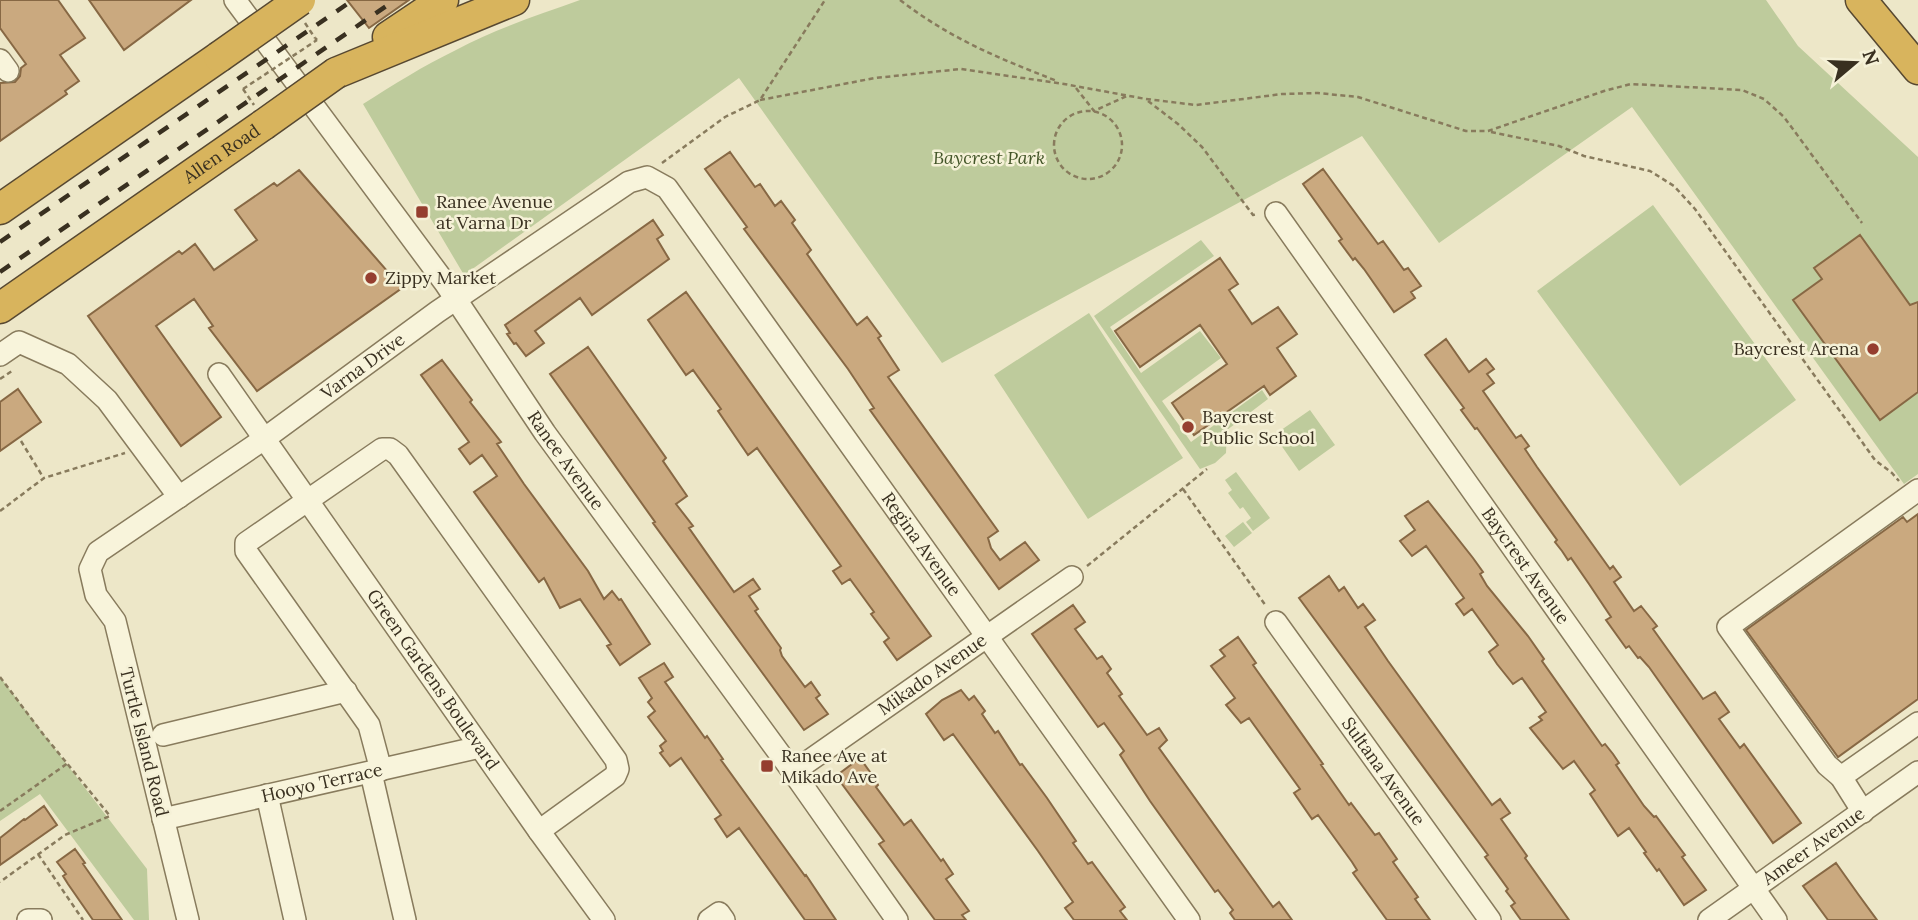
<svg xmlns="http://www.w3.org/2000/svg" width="1918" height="920" font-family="Lora,serif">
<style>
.green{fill:#becb9c}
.building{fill:#caa97f;stroke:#876844;stroke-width:2}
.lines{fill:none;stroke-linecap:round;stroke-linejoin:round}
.minor-casing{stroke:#887b5d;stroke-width:24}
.highway-casing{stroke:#574831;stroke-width:33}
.path{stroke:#887b5d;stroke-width:2.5;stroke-dasharray:5 3.5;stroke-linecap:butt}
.minor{stroke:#f8f4db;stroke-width:21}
.highway{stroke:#d8b45d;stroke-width:30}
.rail{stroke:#393020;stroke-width:4.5;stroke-dasharray:12 12;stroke-linecap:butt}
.highway-bridge-casing{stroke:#574831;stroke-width:33;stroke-linecap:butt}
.path-bridge{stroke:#887b5d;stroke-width:2.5;stroke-dasharray:5 3.5;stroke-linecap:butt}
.highway-bridge{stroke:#d8b45d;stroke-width:30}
.poi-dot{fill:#953e2f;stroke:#f5f1d7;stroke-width:2.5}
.labels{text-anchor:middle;stroke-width:5;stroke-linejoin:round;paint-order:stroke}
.street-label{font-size:18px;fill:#393020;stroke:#f5f1d7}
.park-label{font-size:18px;font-style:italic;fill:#435528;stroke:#f5f1d7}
.poi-label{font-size:18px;fill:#393020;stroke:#f5f1d7;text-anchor:start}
</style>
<rect width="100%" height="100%" fill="#ede7c8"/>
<!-- green -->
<path class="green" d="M580,0H1766L1798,46L1918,157V474L1904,484L1632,107L1439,243L1362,136L942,363L739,78L464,275L363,104C393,85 423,66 456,50C495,29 538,15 580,0Z
M1653,205L1796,400L1680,486L1537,291Z
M1201,240L1214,256L1110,327L1141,373L1200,331L1221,358L1162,401L1191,442L1262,390L1268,399L1227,430L1226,453L1215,463L1200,469L1094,316Z
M1089,313L1183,458L1088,519L994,375Z
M1310,410L1335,445L1299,471L1274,435Z
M1236,472L1270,518L1253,531L1246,522L1251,518L1243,507L1240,509L1228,493L1232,490L1225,480Z
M1243,522L1252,533L1234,547L1225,536Z
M0,677L147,869L149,920H134L40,794L0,821Z"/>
<!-- building -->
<path class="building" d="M0,0H58L85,38L60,55L79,81L65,91L67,94L0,141V83L15,82L20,76L21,68L26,64L0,28Z
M89,0H191L124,50Z
M347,0H409L369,28Z
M730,152L755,187L760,184L775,206L781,201L795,220L792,223L811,250L807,254L857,325L867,317L881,336L878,338L899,370L888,377L998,531L988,538L991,548L1000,560L1025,542L1039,560L999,589L890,438L870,410L874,408L848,369L744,229L747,227L705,169Z
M1323,169L1378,244L1383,241L1404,270L1408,268L1421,286L1411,292L1415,298L1394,312L1364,269L1355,258L1353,260L1339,241L1342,239L1303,184Z
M299,170L402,288L257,391L209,328L213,326L194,299L156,326L221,417L181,446L88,316L179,251L182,254L195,244L214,270L257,240L235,210L274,183L277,186Z
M653,220L663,235L657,239L669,259L592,315L580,298L535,331L544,343L526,356L516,343L514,344L507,334L510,333L505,325Z
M1860,235L1910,305L1918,302V392L1880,420L1793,300L1822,279L1814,268Z
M1220,258L1238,284L1229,290L1252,324L1278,307L1297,334L1277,348L1296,376L1270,395L1264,386L1194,435L1172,403L1227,364L1200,325L1140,367L1115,331Z
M686,292L931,636L897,660L884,642L889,638L871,614L874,612L850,579L842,584L833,571L841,566L757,448L748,455L718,411L721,409L693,370L686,375L648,320Z
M1446,339L1469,372L1486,359L1494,369L1487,374L1494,383L1483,391L1516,438L1521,435L1529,446L1525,449L1537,467L1610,569L1613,566L1621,577L1614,582L1634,611L1641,606L1657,626L1653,629L1703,699L1715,692L1729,712L1719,719L1740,748L1744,744L1801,823L1773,843L1649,667L1640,657L1638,658L1629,646L1626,648L1606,620L1611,617L1589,584L1571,558L1568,560L1562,551L1555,542L1557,540L1477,428L1475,429L1461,410L1464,408L1425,355Z
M588,347L666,458L663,461L687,496L676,504L693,526L689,528L734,592L753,579L760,589L749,596L758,609L755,611L781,648L780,650L782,656L805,687L811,682L820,695L816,698L828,714L804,730L653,523L655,522L550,374Z
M442,360L472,400L470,402L501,442L497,444L524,484L588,571L604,599L612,591L619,600L621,599L650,644L620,665L607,646L611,644L580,599L560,608L544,578L539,582L474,492L497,476L482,455L470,464L459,449L469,442L421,375Z
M18,389L41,422L0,451V402Z
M1428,501L1473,558L1483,572L1480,574L1487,586L1528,636L1544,659L1542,661L1602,746L1605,744L1613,754L1619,763L1616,765L1644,806L1654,817L1656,816L1685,855L1682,857L1706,890L1684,905L1659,869L1657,871L1644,853L1646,852L1629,828L1618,836L1590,794L1595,790L1574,761L1563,769L1530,728L1542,720L1539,717L1546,712L1522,678L1513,684L1497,664L1489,652L1498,645L1472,609L1464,615L1456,604L1464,598L1426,546L1412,556L1400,541L1415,530L1405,516Z
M1918,514V699L1838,757L1746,630L1903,517L1907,522Z
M1329,576L1339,591L1344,587L1358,608L1363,604L1375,620L1365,627L1388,661L1492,805L1500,799L1510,813L1501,819L1527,856L1525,858L1569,920H1521L1511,906L1515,903L1506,891L1508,889L1485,857L1488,855L1299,598Z
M1073,605L1085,622L1075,629L1097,659L1102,656L1111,669L1107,673L1122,694L1119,696L1147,735L1159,728L1167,740L1159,748L1273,907L1279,902L1292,920H1235L1230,913L1233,910L1218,890L1215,892L1150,801L1120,755L1124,751L1104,723L1098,727L1032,634Z
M1238,637L1256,663L1253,665L1323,764L1321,765L1349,805L1351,803L1375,835L1379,833L1397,859L1393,862L1418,897L1415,899L1430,920H1387L1353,873L1357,870L1352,862L1318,815L1312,819L1294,793L1300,789L1249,718L1241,723L1226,705L1235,698L1211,666L1225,656L1220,650Z
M664,663L673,677L665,682L705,738L707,736L723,759L721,760L805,876L806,875L836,920H805L739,828L727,837L715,819L721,815L681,758L670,766L660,753L663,751L660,746L666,741L648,717L655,711L648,702L652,698L639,678Z
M961,690L969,700L974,696L985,711L982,714L995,733L998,731L1020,765L1022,764L1047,798L1076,841L1073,843L1081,854L1088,864L1092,862L1125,907L1120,911L1127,920H1074L1065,908L1073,902L1038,851L953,734L944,740L926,714L942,700Z
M860,758L875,779L878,785L876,787L904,825L911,820L941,861L943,859L953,874L946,879L969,911L962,915L966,920H935L879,844L884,841L836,776Z
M44,806L57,825L0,865V838L24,819L25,820Z
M75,849L85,863L83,864L122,920H93L68,884L63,876L66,874L57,862Z
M1836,863L1858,894L1877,920H1828L1803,886Z"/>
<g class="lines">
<!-- minor casing -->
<g class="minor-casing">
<g id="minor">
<path id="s1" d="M235,0L445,283L545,433L793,772L897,920"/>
<path d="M0,60L8,71"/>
<path id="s2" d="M1276,213L1776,920"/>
<path d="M0,355L19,342L68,364L107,400L179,497"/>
<path id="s3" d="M219,374L539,831L604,920"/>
<path id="s4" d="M1276,622L1490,920"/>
<path d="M163,735L346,691"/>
<path d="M381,770L369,725L246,551V543L382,449H390L398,455L616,760L618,769L615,776L539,831"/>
<path id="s5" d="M793,772L1072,577"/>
<path d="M371,773L405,920"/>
<path d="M1841,777L1918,723"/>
<path d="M267,795L295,920"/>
<path d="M1863,812L1841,777L1827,765L1728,627L1918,490"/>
<path id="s6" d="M163,819L480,747"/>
<path d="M28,920H41"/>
<path id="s7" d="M188,920L115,621L96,595L90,569L98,552L264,439L437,312L629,182L647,177L667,188L1189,920"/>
<path d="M709,920L719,913L724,920"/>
<path id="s8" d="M1709,920L1918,772"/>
</g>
</g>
<!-- highway casing -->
<g class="highway-casing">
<g id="highway">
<path d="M1861,0L1918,69"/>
<path d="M388,37L443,0"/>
<path d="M336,73L514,0"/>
<path d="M0,209L219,57"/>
<path id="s9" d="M0,308L263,125"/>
</g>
</g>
<!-- path -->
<path class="path" d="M900,0C951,39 998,58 1057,81
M315,38L317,40
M1076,88L1094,111L1129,95
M243,89L254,105
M760,100L875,78L961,69L1064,84L1146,99L1196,105L1282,94L1318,93L1358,97L1466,131H1488L1604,91L1631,84L1742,90L1764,99L1784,117L1862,223
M1148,101L1178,124L1202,147L1253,215L1258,214
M1054 145a34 34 0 1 1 68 0a34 34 0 1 1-68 0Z
M1491,132L1559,146L1584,156L1650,171L1674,186L1695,209L1875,460L1892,473L1899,481
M662,163L725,117L760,100L825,0
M0,379L12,371
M21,441L43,477
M1183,489L1266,606
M0,511L44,478L125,453
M1087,566L1207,469
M0,677L43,734L110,816L65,835L0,882
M0,811L68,763
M38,854L83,920"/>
<!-- minor -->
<use href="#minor" class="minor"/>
<!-- highway -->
<use href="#highway" class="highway"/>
<!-- rail -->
<path class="rail" d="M0,242L353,0
M0,272L395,0"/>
<!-- highway-bridge casing -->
<g class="highway-bridge-casing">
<path id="highway-bridge" d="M219,57L300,0
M263,125L336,73"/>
</g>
<!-- path-bridge -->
<path class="path-bridge" d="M305,23L315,38
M243,89L317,40"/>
<!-- highway-bridge -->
<use href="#highway-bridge" class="highway-bridge"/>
</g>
<!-- markers -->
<g class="poi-dot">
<rect x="415" y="205" width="14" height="14" rx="3.5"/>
<circle cx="371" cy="278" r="7"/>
<circle cx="1873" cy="349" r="7"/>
<circle cx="1188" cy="427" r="7"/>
<rect x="760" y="759" width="14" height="14" rx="3.5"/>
</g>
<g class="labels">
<!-- street labels -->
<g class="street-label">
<text dy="6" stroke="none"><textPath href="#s9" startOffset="270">Allen Road</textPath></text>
<text dy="6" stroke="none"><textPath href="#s7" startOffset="709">Varna Drive</textPath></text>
<text dy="6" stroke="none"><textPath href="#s1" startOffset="567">Ranee Avenue</textPath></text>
<text dy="6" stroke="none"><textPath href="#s7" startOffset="1512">Regina Avenue</textPath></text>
<text dy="6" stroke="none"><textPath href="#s2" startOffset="432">Baycrest Avenue</textPath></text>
<text dy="6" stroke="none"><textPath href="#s5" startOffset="170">Mikado Avenue</textPath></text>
<text dy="6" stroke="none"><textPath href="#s3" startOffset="373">Green Gardens Boulevard</textPath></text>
<text transform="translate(144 742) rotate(76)" y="6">Turtle Island Road</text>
<text dy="6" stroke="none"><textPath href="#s4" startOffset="184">Sultana Avenue</textPath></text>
<text dy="6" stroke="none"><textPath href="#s6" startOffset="163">Hooyo Terrace</textPath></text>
<text dy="6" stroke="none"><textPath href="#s8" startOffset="128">Ameer Avenue</textPath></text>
</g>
<!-- park labels -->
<g class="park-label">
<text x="989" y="164">Baycrest Park</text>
</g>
<!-- poi labels -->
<g class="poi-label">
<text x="436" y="208">Ranee Avenue<tspan x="436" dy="21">at Varna Dr</tspan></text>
<text x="385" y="284">Zippy Market</text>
<text x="1859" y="355" text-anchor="end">Baycrest Arena</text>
<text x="1202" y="423">Baycrest<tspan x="1202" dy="21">Public School</tspan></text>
<text x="781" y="762">Ranee Ave at<tspan x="781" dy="21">Mikado Ave</tspan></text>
</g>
</g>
<!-- north arrow -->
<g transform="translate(1855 63) rotate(71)" stroke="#f5f1d7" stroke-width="5" paint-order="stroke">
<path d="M0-5L12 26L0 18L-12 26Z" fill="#393020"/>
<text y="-10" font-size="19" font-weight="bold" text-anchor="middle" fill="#393020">N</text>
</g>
</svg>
